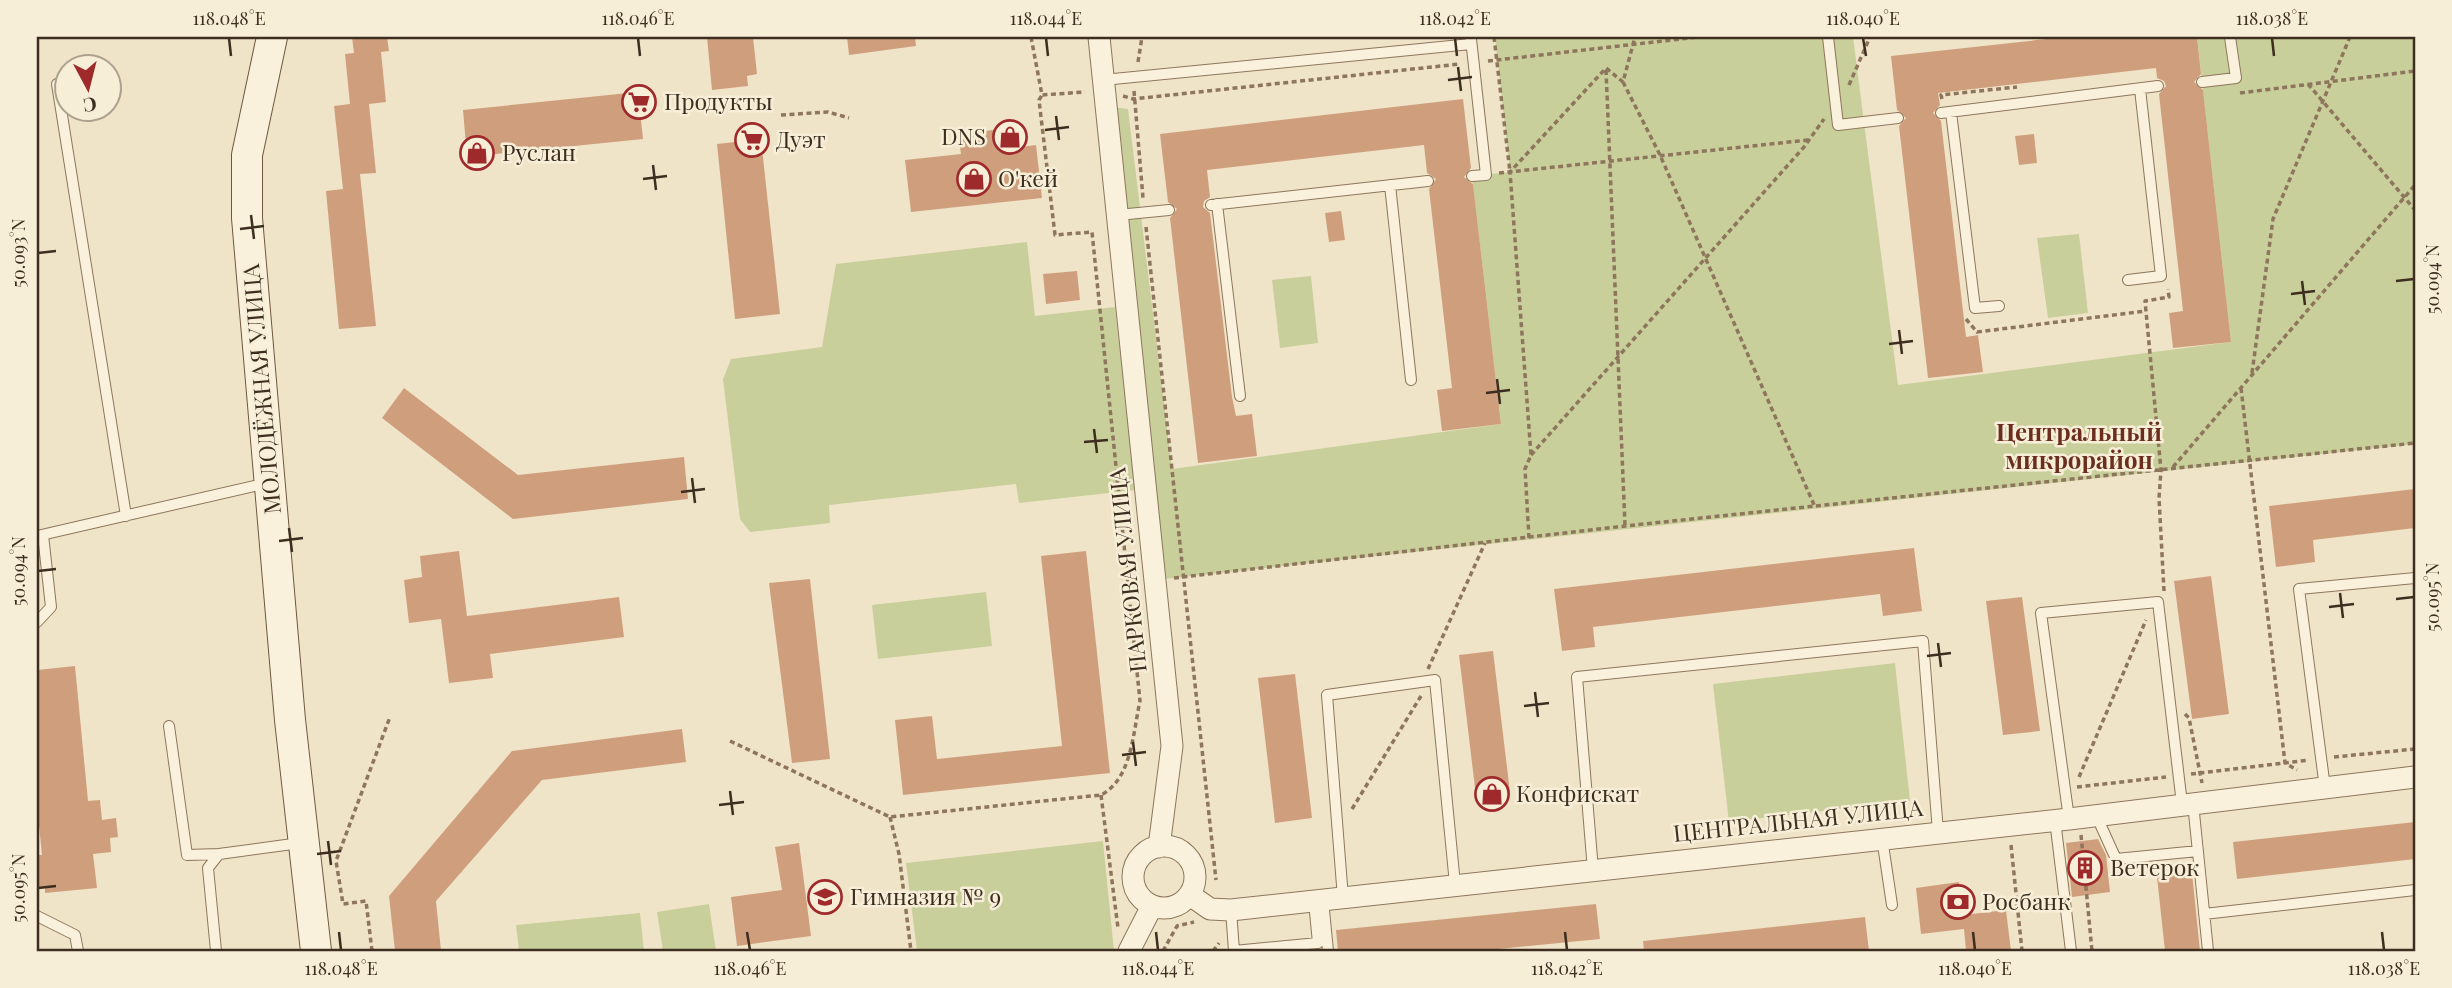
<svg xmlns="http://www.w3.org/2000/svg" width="2452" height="988" font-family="'Playfair Display',serif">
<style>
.green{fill:#c9cf9b}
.building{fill:#cf9f7d}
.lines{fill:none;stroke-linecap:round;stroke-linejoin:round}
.lane-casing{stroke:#8d765c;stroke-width:12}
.street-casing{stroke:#8d765c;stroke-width:23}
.secondary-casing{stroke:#6f573f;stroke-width:32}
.path{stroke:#8d765c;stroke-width:3.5;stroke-dasharray:5 3.5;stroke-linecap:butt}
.lane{stroke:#faf1dc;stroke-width:10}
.street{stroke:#faf1dc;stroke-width:21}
.secondary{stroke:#faf1dc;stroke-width:30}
.ticks{fill:none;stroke:#3d2e20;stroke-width:2.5}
.labels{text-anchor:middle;stroke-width:5;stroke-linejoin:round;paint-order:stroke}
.poi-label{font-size:23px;fill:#3d2e20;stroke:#f7eed8;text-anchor:start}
.street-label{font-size:23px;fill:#3d2e20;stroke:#f7eed8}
.neighbourhood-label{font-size:24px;font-weight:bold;fill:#6b2e1e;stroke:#f7eed8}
.neatline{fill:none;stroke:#3d2e20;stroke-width:2.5}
.ticks-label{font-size:18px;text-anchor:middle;fill:#3d2e20}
</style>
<rect width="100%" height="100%" fill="#f0e4c8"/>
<!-- green -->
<path class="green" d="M1495,37H1853L1898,385L2231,342L2197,37H2415V444L1155,580L1104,106L1128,109L1172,469L1501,424L1472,176L1510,172Z
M2079,234L2088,313L2048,318L2037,238Z
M1027,242L1035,316L1115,307L1136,490L1019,503L1016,484L829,505L830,523L750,532L740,519L723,379L731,359L822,347L836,264Z
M1311,276L1318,343L1280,348L1272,280Z
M986,592L992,646L878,659L872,605Z
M1895,663L1910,801L1729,822L1713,684Z
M1103,841L1114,951H917L906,863Z
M709,904L716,951H663L657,912Z
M640,913L644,951H519L516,925Z"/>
<!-- building -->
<path class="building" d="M352,37H387L389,51L381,52L386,102L369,104L376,173L360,174L376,326L339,329L326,191L343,189L334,106L350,104L345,54L354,53Z
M707,37H753L757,74L747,76L748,86L712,90Z
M847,37H915L916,46L849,55Z
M2065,37H2197L2201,74L2194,82L2203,90L2231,342L2173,348L2169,313L2183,311L2159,94L2166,86L2164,81L2157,78L2156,68L1938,93L1940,105L1933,113L1941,121L1966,337L1978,335L1983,372L1928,378L1899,126L1906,118L1897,110L1891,56Z
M638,92L643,139L467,157L463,110Z
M1463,99L1471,168L1464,177L1473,184L1501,424L1442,431L1437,390L1452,388L1429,189L1436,179L1427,173L1424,145L1207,170L1210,197L1204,201L1203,207L1210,213L1232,397L1236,416L1252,414L1257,456L1198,463L1170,218L1177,209L1168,202L1160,134Z
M1011,128L1013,148L1036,145L1042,198L911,212L905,160L961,154L958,134Z
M2034,134L2037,163L2019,165L2015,136Z
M761,139L780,314L735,319L717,144Z
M1341,211L1345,240L1329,242L1325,213Z
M1077,271L1080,300L1046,304L1043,274Z
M404,388L518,475L684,457L688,499L513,519L382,418Z
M2415,489V528L2313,540L2315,562L2276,567L2269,506Z
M1914,548L1922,611L1883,616L1880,594L1593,627L1595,647L1562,651L1554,589Z
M459,551L467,616L619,597L624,637L490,654L493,678L449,683L441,619L409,623L404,580L422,577L420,556Z
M1086,551L1110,773L903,795L895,720L932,716L937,759L1062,746L1041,556Z
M2211,576L2229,714L2192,719L2174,581Z
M810,579L830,759L792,763L769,583Z
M2022,597L2040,731L2003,735L1986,601Z
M1493,651L1510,792L1476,796L1459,655Z
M75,666L88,801L100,800L102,820L116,818L118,837L110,838L111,852L93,854L97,888L45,893V888L37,889V855H42L37,805V670Z
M1295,674L1312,818L1275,823L1258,678Z
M682,729L686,762L542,780L436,901L441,951H395L389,896L512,751Z
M2415,822V859L2237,879L2233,842Z
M2098,839L2106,855L2110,892L2072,897L2066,843Z
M799,843L811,936L737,946L731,897L782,890L775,847Z
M2192,873L2200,951H2165L2157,877Z
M1959,882L1963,915L2006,910L2011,951H1966L1964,929L1921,934L1916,888Z
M1596,904L1600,939L1479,951H1338L1336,930Z
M1865,917L1869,951H1644L1643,941Z"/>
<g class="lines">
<!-- lane casing -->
<g class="lane-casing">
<path id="lane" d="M1828,37L1838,125L1898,118
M1471,39L1486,175L1472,176
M1103,80L1471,44
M2202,82L2236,78L2230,37
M57,84L126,516
M1951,112L1975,308L1999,306
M1941,113L2158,86
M1390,185L1411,380
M1217,204L1240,396
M1211,205L1428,181
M1118,215L1169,210
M2128,280L2161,276L2140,89
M37,536L267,483
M37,622L51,607L43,535
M169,726L187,855L219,854
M2325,788L2299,589L2415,578
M2193,803L2208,951
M2100,814L2101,826L2116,859L2198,851
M2069,819L2041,613L2158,602L2182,804
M2055,820L2071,951
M1882,838L1892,905
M1593,870L1577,677L1923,641L1938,832
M1343,898L1327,695L1435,680L1455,884
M1323,900L1328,951
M1231,910L1234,951L1318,943L1314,902
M2204,914L2415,890
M37,916L75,935L78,951
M216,951L208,868L219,854L300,843"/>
</g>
<!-- street casing -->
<g class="street-casing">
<path id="street" d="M1099,37L1172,746L1159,847
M1133 877a31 31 0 1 1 62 0a31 31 0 1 1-62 0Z
M1190,895L1210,909L1231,910L2069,819L2415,777
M1129,951L1152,906"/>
</g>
<!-- secondary casing -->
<g class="secondary-casing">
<path id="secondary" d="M272,37L247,155V218L290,720L316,951"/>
</g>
<!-- path -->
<path class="path" d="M1031,37L1042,95L1085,92
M1494,37L1510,172
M1488,61L1698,37
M1138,62L1142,37
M1606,70L1625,526
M1623,82L1660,155L1815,507
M2308,84L2415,210
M1849,85L1870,37
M1134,91L1143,198
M2240,93L2415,71
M1123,96L1133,99L1460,64
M1942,99L1941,95L2017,87
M781,115L828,112L849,118
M1499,173L1808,140
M1146,227L1216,880
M1966,319L1977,332L2146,311
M2252,373L2273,219L2350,37
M2241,388L2285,763L2297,770
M1531,455L1804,147L1824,119
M2173,467L2415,185
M1529,538L1525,469L1531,455L1510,172L1606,68L1623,82L1635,37
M1174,578L1625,526L2415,443
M2164,591L2159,498L2161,470L2145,301L2169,297L2168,289
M1428,669L1485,543
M2185,714L2189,718L2202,783
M730,741L890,817L1101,795C1132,779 1133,732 1140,701L1092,232L1055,235L1039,100L1042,95
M2334,757L2415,749
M2191,774L2309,760
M2079,777L2146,620
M2077,787L2166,777
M1101,795L1118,928
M1352,809L1421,696
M890,817L899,854L911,951
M2081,835L2092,951
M2011,845L2022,951
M372,951L366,901L343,904L336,861L390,717
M1163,951L1177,926L1194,922
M1213,951L1219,943"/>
<!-- lane -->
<use href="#lane" class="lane"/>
<!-- street -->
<use href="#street" class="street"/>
<!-- secondary -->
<use href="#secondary" class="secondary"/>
</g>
<!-- ticks -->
<path class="ticks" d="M229,38L231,56M638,38L640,56M1046,38L1048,56M1455,38L1457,56M1863,38L1866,56M2272,38L2274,56M1458,67L1461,91M1448,80L1472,77M1056,116L1059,140M1045,130L1069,127M653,165L656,190M643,179L667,176M251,215L254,239M240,229L264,226M38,253L56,251M2302,281L2305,305M2396,281L2414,279M2291,294L2315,291M1899,330L1902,354M1889,344L1913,341M1497,379L1500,404M1486,393L1510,390M1094,429L1097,453M1084,442L1108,440M692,478L695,503M681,492L705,489M289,528L292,552M279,541L303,538M38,571L56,569M2340,593L2343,618M2396,599L2414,597M2329,607L2354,604M1938,643L1941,667M1927,656L1951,653M1535,692L1538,717M1524,706L1549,703M1133,742L1136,766M1122,755L1146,752M730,791L733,815M719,805L744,802M328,841L331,865M317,854L341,851M38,888L56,886M339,932L341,950M747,932L750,950M1156,932L1158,950M1565,932L1567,950M1973,932L1975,950M2382,932L2384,950"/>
<!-- icons -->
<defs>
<g id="supermarket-ring" transform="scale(1.75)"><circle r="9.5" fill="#f7eed8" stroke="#9e2a2b" stroke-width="1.5"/><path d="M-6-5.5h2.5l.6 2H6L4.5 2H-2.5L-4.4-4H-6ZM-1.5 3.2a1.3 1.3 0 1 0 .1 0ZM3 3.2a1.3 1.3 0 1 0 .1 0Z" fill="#9e2a2b"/></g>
<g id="shop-ring" transform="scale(1.75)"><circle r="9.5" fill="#f7eed8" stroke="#9e2a2b" stroke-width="1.5"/><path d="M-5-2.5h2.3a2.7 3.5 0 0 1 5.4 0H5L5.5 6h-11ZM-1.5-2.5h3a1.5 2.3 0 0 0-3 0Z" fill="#9e2a2b"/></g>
<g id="building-ring" transform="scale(1.75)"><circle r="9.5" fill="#f7eed8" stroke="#9e2a2b" stroke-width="1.5"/><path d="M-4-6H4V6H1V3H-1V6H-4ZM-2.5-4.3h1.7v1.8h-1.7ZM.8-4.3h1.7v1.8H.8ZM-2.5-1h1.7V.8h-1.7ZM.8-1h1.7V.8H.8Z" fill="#9e2a2b"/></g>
<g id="school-ring" transform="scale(1.75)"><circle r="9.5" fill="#f7eed8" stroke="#9e2a2b" stroke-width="1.5"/><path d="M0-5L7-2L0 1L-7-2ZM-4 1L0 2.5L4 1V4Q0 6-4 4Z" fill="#9e2a2b"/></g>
<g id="bank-ring" transform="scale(1.75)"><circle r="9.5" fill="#f7eed8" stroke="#9e2a2b" stroke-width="1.5"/><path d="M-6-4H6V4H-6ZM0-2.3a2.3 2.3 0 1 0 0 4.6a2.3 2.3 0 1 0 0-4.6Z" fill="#9e2a2b"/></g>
</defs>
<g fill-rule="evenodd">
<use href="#supermarket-ring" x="639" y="102"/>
<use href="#shop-ring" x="1010" y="137"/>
<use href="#supermarket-ring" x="752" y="140"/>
<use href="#shop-ring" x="477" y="153"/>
<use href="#shop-ring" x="974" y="179"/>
<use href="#shop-ring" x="1492" y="794"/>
<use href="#building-ring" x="2085" y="868"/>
<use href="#school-ring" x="825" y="897"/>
<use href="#bank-ring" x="1958" y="902"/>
</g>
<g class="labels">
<!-- poi labels -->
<g class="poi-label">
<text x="664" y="110">Продукты</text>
<text x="986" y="145" text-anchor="end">DNS</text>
<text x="776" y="148">Дуэт</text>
<text x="502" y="161">Руслан</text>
<text x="998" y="187">О'кей</text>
<text x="1516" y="802">Конфискат</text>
<text x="2110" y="876">Ветерок</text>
<text x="850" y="905">Гимназия № 9</text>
<text x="1982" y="910">Росбанк</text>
</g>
<!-- street labels -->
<g class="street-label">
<text transform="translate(262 389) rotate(-95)" y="8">МОЛОДЁЖНАЯ УЛИЦА</text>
<text transform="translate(1128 570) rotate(-96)" y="8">ПАРКОВАЯ УЛИЦА</text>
<text transform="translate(1798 821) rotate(-6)" y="8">ЦЕНТРАЛЬНАЯ УЛИЦА</text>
</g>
<!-- neighbourhood labels -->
<g class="neighbourhood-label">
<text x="2079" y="441">Центральный<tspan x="2079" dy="28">микрорайон</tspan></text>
</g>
</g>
<!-- border -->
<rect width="2452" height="988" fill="none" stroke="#f7eed8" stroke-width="77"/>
<!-- north arrow -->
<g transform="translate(88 88) rotate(173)"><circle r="33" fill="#f7eed8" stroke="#ada18e" stroke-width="2"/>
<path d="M0-5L12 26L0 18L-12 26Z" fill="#9e2a2b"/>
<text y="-10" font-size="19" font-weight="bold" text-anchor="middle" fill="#3d2e20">С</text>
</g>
<rect x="38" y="38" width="2376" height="912" class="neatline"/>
<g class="ticks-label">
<text x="229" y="25">118.048°E</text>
<text x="638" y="25">118.046°E</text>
<text x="1046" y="25">118.044°E</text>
<text x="1455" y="25">118.042°E</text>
<text x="1863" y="25">118.040°E</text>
<text x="2272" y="25">118.038°E</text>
<text transform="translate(19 253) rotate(-90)" y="6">50.093°N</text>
<text transform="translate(2433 279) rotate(-90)" y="6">50.094°N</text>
<text transform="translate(19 571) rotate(-90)" y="6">50.094°N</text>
<text transform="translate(2433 597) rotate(-90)" y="6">50.095°N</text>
<text transform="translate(19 888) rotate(-90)" y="6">50.095°N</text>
<text x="341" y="975">118.048°E</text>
<text x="750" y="975">118.046°E</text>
<text x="1158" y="975">118.044°E</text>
<text x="1567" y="975">118.042°E</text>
<text x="1975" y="975">118.040°E</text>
<text x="2384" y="975">118.038°E</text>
</g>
</svg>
